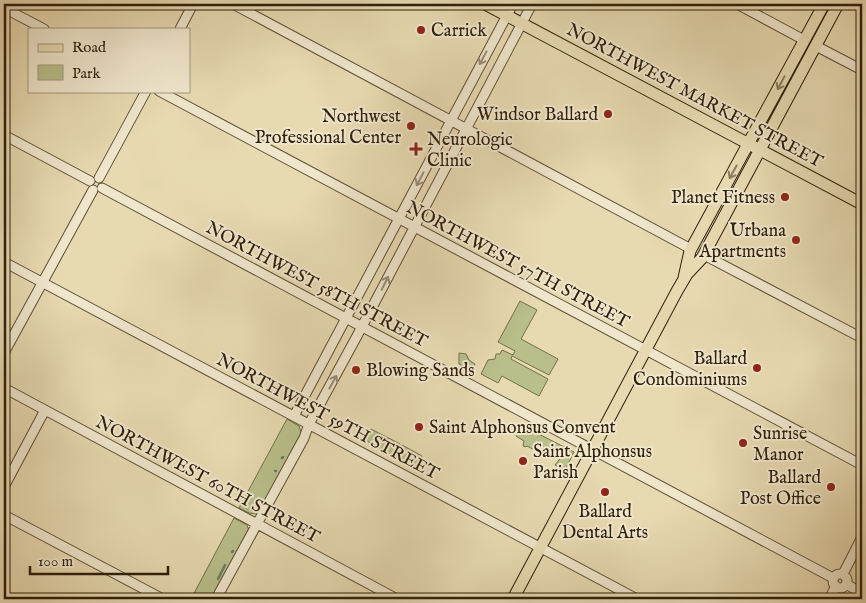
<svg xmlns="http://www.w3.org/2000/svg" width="866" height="603" font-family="'IM FELL English',serif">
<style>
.green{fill:#b8bf8a;stroke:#73704c}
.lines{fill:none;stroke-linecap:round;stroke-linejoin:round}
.stream{stroke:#6d7c6b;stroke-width:2.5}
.minor-casing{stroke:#5c4e36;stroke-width:11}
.major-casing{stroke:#2e200d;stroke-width:13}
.minor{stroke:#efe6cc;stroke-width:9}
.major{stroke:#e7d9b0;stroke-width:11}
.oneway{stroke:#988d76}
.oneway2{stroke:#8a7c5e}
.poi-dot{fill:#8f2418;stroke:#efe6cc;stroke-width:2}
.labels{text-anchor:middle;stroke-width:4;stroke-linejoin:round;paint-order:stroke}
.poi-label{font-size:18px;fill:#2e200d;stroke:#efe6cc;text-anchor:start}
.street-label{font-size:18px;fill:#2e200d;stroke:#efe6cc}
</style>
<rect width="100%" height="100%" fill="#e7d9b0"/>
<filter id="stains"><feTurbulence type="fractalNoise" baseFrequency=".004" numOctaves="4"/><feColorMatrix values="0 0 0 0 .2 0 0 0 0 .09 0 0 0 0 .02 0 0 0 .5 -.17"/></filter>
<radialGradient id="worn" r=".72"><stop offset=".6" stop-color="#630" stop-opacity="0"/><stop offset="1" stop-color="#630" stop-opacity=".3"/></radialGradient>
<!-- green -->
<path class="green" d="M520,301L537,310L521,339L558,359L549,375L512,356L511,359L548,379L539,396L502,376L498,383L481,374L488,360L495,359L496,354H500L502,350L513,355L515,351L498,342Z
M459,353L466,354L469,360L475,364L473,372L459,364Z
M287,419L299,426L301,432L300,435L260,510L256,514L249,513L239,508Z
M521,425L574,452L565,470L555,465L563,455L561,450L555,449L552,456L545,450L542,454L527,446L526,447L523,446L524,441L516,436Z
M371,429L400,444L396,457L365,440Z
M402,445L422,456L416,468L398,458Z
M234,518L247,525L249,531L213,599H191Z"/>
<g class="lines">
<!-- stream -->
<path class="stream" d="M282,458L283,457
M275,471H276
M232,552L233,551
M218,579L225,565"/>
<!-- minor casing -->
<g class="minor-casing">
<path id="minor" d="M233,4L691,249
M737,4L804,40
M4,8L44,29
M180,29L193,4
M816,46L862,70
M159,91L862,465
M4,135L90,181
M99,178L146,91
M102,188L833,578
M704,255L862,338
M4,262L637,599
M4,353L93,190
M4,388L397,599
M294,416L513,4
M4,487L45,410
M4,515L163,599
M843,574L862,537
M833 581a7 7 0 1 1 14 0a7 7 0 1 1-14 0Z
M846,584L862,593
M216,599L304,438L309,424L357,336L532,4
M829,599L836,586"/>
</g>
<!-- major casing -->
<g class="major-casing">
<path id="major" d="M485,4L862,204
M684,278L690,251L824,4
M513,599L677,291L687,274L702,258L838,4"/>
</g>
<!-- minor -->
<use href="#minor" class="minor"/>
<!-- major -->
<use href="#major" class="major"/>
</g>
<!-- one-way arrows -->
<defs><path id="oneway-shaft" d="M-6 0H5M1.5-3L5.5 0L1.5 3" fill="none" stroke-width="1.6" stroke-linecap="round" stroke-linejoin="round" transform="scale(1.25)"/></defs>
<g class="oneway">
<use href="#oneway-shaft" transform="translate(483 58) rotate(118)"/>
<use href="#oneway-shaft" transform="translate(420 179) rotate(118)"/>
<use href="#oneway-shaft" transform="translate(385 283) rotate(-63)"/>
<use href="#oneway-shaft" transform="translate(333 382) rotate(-61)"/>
</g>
<g class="oneway2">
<use href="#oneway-shaft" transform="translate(781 83) rotate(118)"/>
<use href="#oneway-shaft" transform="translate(733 172) rotate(119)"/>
</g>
<!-- markers -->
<g class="poi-dot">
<circle cx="421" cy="30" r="5"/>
<circle cx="608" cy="114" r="5"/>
<circle cx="411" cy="126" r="5"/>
<path d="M413.5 141.5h5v5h5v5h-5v5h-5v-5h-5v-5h5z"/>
<circle cx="785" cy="197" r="5"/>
<circle cx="796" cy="240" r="5"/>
<circle cx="757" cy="368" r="5"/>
<circle cx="356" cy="370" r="5"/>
<circle cx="419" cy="427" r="5"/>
<circle cx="743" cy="443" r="5"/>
<circle cx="523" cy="461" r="5"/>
<circle cx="831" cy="487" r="5"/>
<circle cx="605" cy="492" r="5"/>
</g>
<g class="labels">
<!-- poi labels -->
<g class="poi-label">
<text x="431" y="36">Carrick</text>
<text x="598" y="120" text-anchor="end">Windsor Ballard</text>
<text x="401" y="122" text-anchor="end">Northwest<tspan x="401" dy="21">Professional Center</tspan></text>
<text x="427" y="145">Neurologic<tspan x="427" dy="21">Clinic</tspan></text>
<text x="775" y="203" text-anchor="end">Planet Fitness</text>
<text x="786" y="236" text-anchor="end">Urbana<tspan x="786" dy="21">Apartments</tspan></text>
<text x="747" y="364" text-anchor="end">Ballard<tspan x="747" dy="21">Condominiums</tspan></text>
<text x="366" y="376">Blowing Sands</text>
<text x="429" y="433">Saint Alphonsus Convent</text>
<text x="753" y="439">Sunrise<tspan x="753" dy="21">Manor</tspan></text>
<text x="533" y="457">Saint Alphonsus<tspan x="533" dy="21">Parish</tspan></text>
<text x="821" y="483" text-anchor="end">Ballard<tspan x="821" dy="21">Post Office</tspan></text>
<text x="605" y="517" text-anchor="middle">Ballard<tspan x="605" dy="21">Dental Arts</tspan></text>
</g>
<!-- street labels -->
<g class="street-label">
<text transform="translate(695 95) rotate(28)" y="6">NORTHWEST MARKET STREET</text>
<text transform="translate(518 264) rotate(28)" y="6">NORTHWEST 57TH STREET</text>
<text transform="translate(317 284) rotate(28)" y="6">NORTHWEST 58TH STREET</text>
<text transform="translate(328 416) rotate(28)" y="6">NORTHWEST 59TH STREET</text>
<text transform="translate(208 479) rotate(28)" y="6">NORTHWEST 60TH STREET</text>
</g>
</g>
<!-- margin -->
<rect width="866" height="603" fill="none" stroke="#e7d9b0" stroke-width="20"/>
<rect x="5" y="5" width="856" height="593" fill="none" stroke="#2e200d" stroke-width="2.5"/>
<rect x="10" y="10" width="846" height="583" fill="none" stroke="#2e200d"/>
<!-- legend -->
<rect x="28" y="28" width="162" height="65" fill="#efe6cc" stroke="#a29780"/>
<rect x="38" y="44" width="25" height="8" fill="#e7d9b0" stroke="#a29780"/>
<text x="72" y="52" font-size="15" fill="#2e200d">Road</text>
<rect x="38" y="65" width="25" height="15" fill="#b8bf8a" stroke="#a29780"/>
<text x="72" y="78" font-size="15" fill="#2e200d">Park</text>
<!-- scale -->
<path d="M30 566v8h138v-8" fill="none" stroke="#2e200d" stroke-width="2.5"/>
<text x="38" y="566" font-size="15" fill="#2e200d" stroke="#efe6cc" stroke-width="4" paint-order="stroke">100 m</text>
<rect width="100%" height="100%" filter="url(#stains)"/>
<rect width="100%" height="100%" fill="url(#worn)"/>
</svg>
